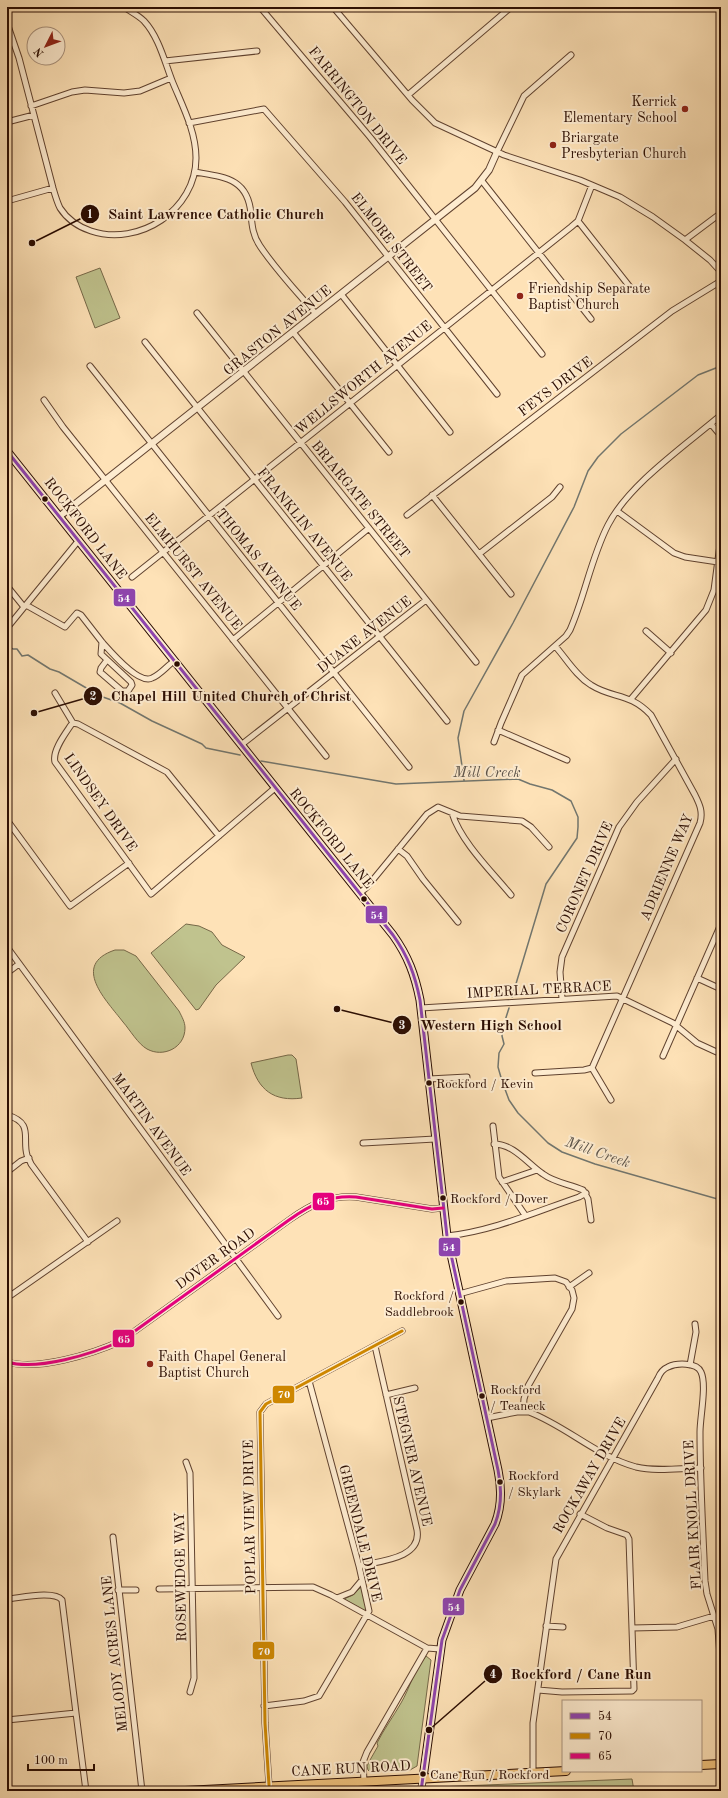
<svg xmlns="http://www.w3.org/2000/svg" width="728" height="1798" font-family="'Old Standard TT',serif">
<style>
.green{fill:#c0c38e;stroke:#766848}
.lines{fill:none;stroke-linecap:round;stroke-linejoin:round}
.stream{stroke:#72766e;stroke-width:1.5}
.minor-casing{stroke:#60422f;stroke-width:7}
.tertiary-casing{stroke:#60422f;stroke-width:8}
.secondary-casing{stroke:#2b0d02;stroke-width:9}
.trunk-casing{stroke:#2b0d02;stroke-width:10}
.minor{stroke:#feecd0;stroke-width:5}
.tertiary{stroke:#feecd0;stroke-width:6}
.secondary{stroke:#feecd0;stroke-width:7}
.trunk{stroke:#efc17c;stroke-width:8}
.bus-1-casing{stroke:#feecd0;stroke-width:6}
.bus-2-casing{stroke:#feecd0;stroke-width:6}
.bus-3-casing{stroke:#feecd0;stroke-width:6}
.bus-1{stroke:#8e44ad;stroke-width:3}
.bus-2{stroke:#ce8700;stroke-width:3}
.bus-3{stroke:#e5007d;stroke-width:3}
.poi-dot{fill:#8f2418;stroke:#feecd0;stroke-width:1.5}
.bus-dot{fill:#2b0d02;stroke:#feecd0;stroke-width:1.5}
.labels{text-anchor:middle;stroke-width:4;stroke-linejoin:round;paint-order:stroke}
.bus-label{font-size:13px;fill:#2b0d02;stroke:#feecd0;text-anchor:start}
.poi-label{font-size:14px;fill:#2b0d02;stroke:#feecd0;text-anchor:start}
.street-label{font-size:14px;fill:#2b0d02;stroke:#feecd0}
.water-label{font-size:15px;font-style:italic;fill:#5b534a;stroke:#feecd0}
.leader{fill:none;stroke:#2b0d02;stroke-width:1.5}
.callout-dot{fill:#2b0d02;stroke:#feecd0;stroke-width:1.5}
.mark-label{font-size:12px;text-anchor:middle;font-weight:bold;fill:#fff}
.callout-label{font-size:15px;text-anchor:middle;font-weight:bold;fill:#2b0d02;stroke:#feecd0;stroke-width:4;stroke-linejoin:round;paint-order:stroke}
.line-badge{stroke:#feecd0;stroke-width:1.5}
.badge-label{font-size:11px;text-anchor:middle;font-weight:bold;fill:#fff}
</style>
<rect width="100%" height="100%" fill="#fee2b7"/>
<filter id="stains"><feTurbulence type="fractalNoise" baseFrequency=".005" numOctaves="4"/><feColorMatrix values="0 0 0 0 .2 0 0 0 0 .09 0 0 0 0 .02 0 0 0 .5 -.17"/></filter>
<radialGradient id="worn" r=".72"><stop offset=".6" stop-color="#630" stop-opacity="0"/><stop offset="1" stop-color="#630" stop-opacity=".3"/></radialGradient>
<!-- green -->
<path class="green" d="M100,268L120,318L95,328L76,277Z
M186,924L199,926L212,932L222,945L245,957L216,985L199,1009L196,1010L151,953Z
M115,950H124L136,956L179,1011C182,1017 185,1022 185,1028C185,1048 163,1058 147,1049C138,1044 130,1030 123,1022C107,1001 70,965 115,950Z
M288,1055H292L296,1059L302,1098C274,1102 258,1090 251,1063Z
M361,1587L366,1607L365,1611L344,1599L353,1595Z
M426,1656L431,1660L417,1766L410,1770L370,1772L368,1770L367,1766L370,1760L378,1746L377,1743C384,1729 393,1717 401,1703C410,1688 414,1669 426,1656Z
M632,1779L634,1791H429L437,1787Z"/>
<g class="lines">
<!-- stream -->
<path class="stream" d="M7,645L13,649H17L22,656L28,655L50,669L59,672L100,696L120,703L152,721L202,744L206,748L240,755
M261,761L396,784L518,779L530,784L552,790L571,801L578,817V827L577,838L546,884L512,997
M464,780L458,738L464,711L513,623L574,507L588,471L598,457L621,434L698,375L721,366
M509,1008L503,1027L502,1036L504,1044L499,1053L498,1067L502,1081L509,1100L518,1113L548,1143L562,1152L595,1164L721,1200"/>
<!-- minor casing -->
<g class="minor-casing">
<path id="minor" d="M260,7L370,137L542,354
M333,7L412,100L435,123L504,155L580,180L620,197L653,217L685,240L710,260L721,272
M7,23L19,58L53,188C55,195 57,202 60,208C67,219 79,227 91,231C139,247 196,210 196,158C196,132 183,107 173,83C165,63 159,37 144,21C138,15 131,12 124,7
M165,61L257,51
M408,95L510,8
M31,106L72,92L85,90L124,93L140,91L171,78
M7,122L34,115
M189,123L264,109L345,202L497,394
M497,152L524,96L571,55
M195,172C224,177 248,178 251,214C252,226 253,236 260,246C276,270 297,292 316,314
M482,181L591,319
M7,201L53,188
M578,221L630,287
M685,240L721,213
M341,294L450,432
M197,313L476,662
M293,332L389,452
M145,342L447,721
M90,366L409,767
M44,400L63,427L326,756
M711,424L721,436
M432,495L511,594
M617,511L674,553L685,557L718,562
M407,515L672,311L721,281
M479,554L552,497L560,487
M132,577L571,227L578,221L592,185
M7,586L24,607
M26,605L65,627L77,613L81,615L102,642L101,654L131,682L132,685L128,691H122L100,672L101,668L107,660
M7,628L79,540
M646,631L671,653
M233,640L369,528
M102,642C110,651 139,685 152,678C160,675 167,666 174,661
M55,693L73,723
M631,699L706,610L714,590L721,537
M73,723L71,725C65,734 52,751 55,762L151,894L275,788
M73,723L78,724L167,772L219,836
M498,730L567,760
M494,742L501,723L522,675L566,636L570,630C585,596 591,558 608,525C629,484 686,445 721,415
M241,745L426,600
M452,813C461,842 492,872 511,895
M7,820L70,906L129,863
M398,849L407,856L423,879L458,922
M360,893L367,887L427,814L438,807L460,816L522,821L531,827L549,847
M7,947L278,1316
M7,973L19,964
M697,978L721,989
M562,999L560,972L562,957L619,827L637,802L676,759
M421,1008L617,996L673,1023L697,1043L721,1054
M663,1056L721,924
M592,1068L611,1100
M535,1073L584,1070L592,1068L700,823C703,812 700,805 695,795L651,715C629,692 613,699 591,685C576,676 566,658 555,646
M429,1079L467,1077
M7,1115C34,1123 22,1138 27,1155C28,1158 30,1161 31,1164L88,1242
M493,1126L499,1177L525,1215
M363,1143L435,1139
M494,1144C514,1144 528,1164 543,1174C555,1183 570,1184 583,1190L588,1199L591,1220
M7,1172L21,1161L29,1158
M502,1182L537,1170
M447,1236C493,1231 535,1212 579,1197L586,1193
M569,1287L589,1273
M459,1294L506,1281L555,1278L566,1282L572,1290L574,1298L572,1309L528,1386L524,1399L523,1412
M7,1298L117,1221
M7,1362C38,1371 92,1354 121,1341L289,1220C310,1205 329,1195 356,1197L432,1209L443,1208
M690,1365L696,1332L695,1324
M386,1395L415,1388
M487,1418L517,1412H529C566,1426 596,1456 636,1467C657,1472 680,1468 701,1468
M186,1462L190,1473L194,1678L190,1692
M113,1537L142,1791
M359,1566C379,1561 422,1559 417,1530L375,1346
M159,1589L313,1587L331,1595L427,1648L440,1649
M118,1590H136
M337,1598L352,1592L362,1580
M7,1599C20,1598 54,1590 62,1600L76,1713L7,1720
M546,1626L563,1627
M632,1628L677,1627L714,1616
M538,1690L562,1692L632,1691L634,1689L629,1539L627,1535L607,1528L580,1514
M264,1706L304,1701L319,1696L369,1611L359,1566L309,1381
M76,1713L86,1791
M533,1773V1723L556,1559L658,1378C660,1373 663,1369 668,1367C676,1363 697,1362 701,1372C707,1385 700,1417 700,1432C700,1482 703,1532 705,1581L707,1594L718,1629L721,1669
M364,1781L363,1762L367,1752L427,1648
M269,1785L265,1723L260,1412L266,1404L402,1331"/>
</g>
<!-- tertiary casing -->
<g class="tertiary-casing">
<path id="tertiary" d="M60,516L475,188L489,170L497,152
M421,1791L423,1778"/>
</g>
<!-- secondary casing -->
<g class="secondary-casing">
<path id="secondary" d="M7,451L393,935C408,956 415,975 420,1000L447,1236L498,1470C502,1489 502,1506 495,1524L460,1590L442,1640L423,1778"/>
</g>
<!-- trunk casing -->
<g class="trunk-casing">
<path id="trunk" d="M701,1765L721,1764
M185,1791L566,1771"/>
</g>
<!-- minor -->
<use href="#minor" class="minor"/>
<!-- tertiary -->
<use href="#tertiary" class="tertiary"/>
<!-- secondary -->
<use href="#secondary" class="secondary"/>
<!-- trunk -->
<use href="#trunk" class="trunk"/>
<!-- bus-1 casing -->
<g class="bus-1-casing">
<path id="bus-1" d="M7,451L393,935C408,956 415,975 420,1000L447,1236L498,1470C502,1489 502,1506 495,1524L460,1590L442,1640L421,1791"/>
</g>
<!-- bus-2 casing -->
<g class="bus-2-casing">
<path id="bus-2" d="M269,1785L265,1723L260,1412L266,1404L402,1331"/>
</g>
<!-- bus-3 casing -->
<g class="bus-3-casing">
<path id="bus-3" d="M7,1362C38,1371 92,1354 121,1341L289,1220C310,1205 329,1195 356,1197L432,1209L443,1208"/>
</g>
<!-- bus-1 -->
<use href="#bus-1" class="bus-1"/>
<!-- bus-2 -->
<use href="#bus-2" class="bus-2"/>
<!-- bus-3 -->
<use href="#bus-3" class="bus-3"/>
</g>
<!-- markers -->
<g class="poi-dot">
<circle cx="685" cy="109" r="4"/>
<circle cx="553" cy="145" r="4"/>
<circle cx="520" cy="296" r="4"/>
<circle cx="150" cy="1364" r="4"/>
</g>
<g class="bus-dot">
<circle cx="45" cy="499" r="3.5"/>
<circle cx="177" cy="664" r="3.5"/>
<circle cx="364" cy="899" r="3.5"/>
<circle cx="429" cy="1083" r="3.5"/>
<circle cx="443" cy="1198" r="3.5"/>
<circle cx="461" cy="1302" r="3.5"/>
<circle cx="482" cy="1396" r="3.5"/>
<circle cx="500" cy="1482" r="3.5"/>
<circle cx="423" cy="1774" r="3.5"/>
</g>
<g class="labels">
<!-- bus labels -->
<g class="bus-label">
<text x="436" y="1088">Rockford / Kevin</text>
<text x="450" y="1203">Rockford / Dover</text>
<text x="454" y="1300" text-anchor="end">Rockford /<tspan x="454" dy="16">Saddlebrook</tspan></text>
<text x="490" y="1394">Rockford<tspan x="490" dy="16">/ Teaneck</tspan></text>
<text x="508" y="1480">Rockford<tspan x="508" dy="16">/ Skylark</tspan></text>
<text x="430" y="1779">Cane Run / Rockford</text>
</g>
<!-- poi labels -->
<g class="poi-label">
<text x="677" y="106" text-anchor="end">Kerrick<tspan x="677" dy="16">Elementary School</tspan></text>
<text x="561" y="142">Briargate<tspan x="561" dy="16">Presbyterian Church</tspan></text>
<text x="528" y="293">Friendship Separate<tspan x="528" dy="16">Baptist Church</tspan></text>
<text x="158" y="1361">Faith Chapel General<tspan x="158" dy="16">Baptist Church</tspan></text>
</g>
<!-- street labels -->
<g class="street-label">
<text transform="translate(358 105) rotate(51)" y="5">FARRINGTON DRIVE</text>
<text transform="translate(392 242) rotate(52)" y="5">ELMORE STREET</text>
<text transform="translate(277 330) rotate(-39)" y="5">GRASTON AVENUE</text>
<text transform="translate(363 377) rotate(-39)" y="5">WELLSWORTH AVENUE</text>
<text transform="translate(555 386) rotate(-37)" y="5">FEYS DRIVE</text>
<text transform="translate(361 499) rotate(51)" y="5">BRIARGATE STREET</text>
<text transform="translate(305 524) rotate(51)" y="5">FRANKLIN AVENUE</text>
<text transform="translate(86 528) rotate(52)" y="5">ROCKFORD LANE</text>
<text transform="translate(259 559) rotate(51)" y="5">THOMAS AVENUE</text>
<text transform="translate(194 571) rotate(51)" y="5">ELMHURST AVENUE</text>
<text transform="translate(364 634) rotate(-38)" y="5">DUANE AVENUE</text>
<text transform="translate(101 802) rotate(55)" y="5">LINDSEY DRIVE</text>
<text transform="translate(332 838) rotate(51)" y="5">ROCKFORD LANE</text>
<text transform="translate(666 867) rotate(-67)" y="5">ADRIENNE WAY</text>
<text transform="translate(584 877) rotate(-66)" y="5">CORONET DRIVE</text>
<text transform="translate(539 989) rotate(-3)" y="5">IMPERIAL TERRACE</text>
<text transform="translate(152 1124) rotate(54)" y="5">MARTIN AVENUE</text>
<text transform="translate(215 1258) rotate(-36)" y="5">DOVER ROAD</text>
<text transform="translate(413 1461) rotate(77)" y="5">STEGNER AVENUE</text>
<text transform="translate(589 1475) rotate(-60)" y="5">ROCKAWAY DRIVE</text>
<text transform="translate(692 1515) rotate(-93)" y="5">FLAIR KNOLL DRIVE</text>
<text transform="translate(249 1517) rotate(-91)" y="5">POPLAR VIEW DRIVE</text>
<text transform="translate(361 1533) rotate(76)" y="5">GREENDALE DRIVE</text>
<text transform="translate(180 1577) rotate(-91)" y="5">ROSEWEDGE WAY</text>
<text transform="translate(114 1654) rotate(-96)" y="5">MELODY ACRES LANE</text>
<text transform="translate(351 1768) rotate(-3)" y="5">CANE RUN ROAD</text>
</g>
<!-- water labels -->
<g class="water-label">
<text x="487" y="777">Mill Creek</text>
<text transform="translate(598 1152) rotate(19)" y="5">Mill Creek</text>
</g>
</g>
<!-- callouts -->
<path class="leader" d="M32 243L90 214M34 713L93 696M337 1009L402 1025M429 1730L493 1674"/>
<g class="callout-dot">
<circle cx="32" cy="243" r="4"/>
<circle cx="34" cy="713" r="4"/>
<circle cx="337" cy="1009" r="4"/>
<circle cx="429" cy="1730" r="4"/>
<circle cx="90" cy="214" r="10"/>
<circle cx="93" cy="696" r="10"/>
<circle cx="402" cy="1025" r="10"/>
<circle cx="493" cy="1674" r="10"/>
</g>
<g class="mark-label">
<text x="90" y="218">1</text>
<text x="93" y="700">2</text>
<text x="402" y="1029">3</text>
<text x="493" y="1678">4</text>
</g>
<g class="callout-label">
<text x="216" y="219">Saint Lawrence Catholic Church</text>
<text x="231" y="701">Chapel Hill United Church of Christ</text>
<text x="491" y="1030">Western High School</text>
<text x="581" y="1679">Rockford / Cane Run</text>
</g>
<g class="line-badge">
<rect x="113" y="588" width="23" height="19" rx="4" fill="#8e44ad"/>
<rect x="365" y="905" width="23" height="19" rx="4" fill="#8e44ad"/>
<rect x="312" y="1192" width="23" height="19" rx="4" fill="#e5007d"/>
<rect x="438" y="1237" width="23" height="20" rx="4" fill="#8e44ad"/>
<rect x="112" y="1329" width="23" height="19" rx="4" fill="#e5007d"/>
<rect x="272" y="1385" width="23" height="19" rx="4" fill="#ce8700"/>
<rect x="442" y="1597" width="23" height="19" rx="4" fill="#8e44ad"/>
<rect x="252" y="1641" width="23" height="19" rx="4" fill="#ce8700"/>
</g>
<g class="badge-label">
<text x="124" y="602">54</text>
<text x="377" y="919">54</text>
<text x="323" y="1205">65</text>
<text x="449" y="1251">54</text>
<text x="124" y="1343">65</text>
<text x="284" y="1398">70</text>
<text x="454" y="1611">54</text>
<text x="264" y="1655">70</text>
</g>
<!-- margin -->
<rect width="728" height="1798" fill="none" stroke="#fee2b7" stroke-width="24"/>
<rect x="8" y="8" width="712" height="1782" fill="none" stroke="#2b0d02" stroke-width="2"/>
<rect x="12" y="12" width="704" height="1774" fill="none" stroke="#2b0d02"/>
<!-- legend -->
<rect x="562" y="1700" width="140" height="72" fill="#feecd0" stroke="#aa937e"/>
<rect x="570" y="1713" width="20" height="6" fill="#8e44ad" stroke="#aa937e"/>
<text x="598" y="1720" font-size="12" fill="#2b0d02">54</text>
<rect x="570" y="1733" width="20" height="6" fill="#ce8700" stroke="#aa937e"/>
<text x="598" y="1740" font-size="12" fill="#2b0d02">70</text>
<rect x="570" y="1753" width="20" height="6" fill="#e5007d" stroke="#aa937e"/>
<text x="598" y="1760" font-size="12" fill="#2b0d02">65</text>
<!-- north arrow -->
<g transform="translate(46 46) rotate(228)"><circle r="19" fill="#feecd0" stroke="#aa937e"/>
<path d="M0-3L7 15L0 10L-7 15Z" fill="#8f2418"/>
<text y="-6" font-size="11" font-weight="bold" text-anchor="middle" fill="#2b0d02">N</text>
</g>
<!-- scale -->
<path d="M28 1764v6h66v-6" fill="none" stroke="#2b0d02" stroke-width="2"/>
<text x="34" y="1764" font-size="12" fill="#2b0d02" stroke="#feecd0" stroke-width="3" paint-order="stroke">100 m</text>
<rect width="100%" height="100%" filter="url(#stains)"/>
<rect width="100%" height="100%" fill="url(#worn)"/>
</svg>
